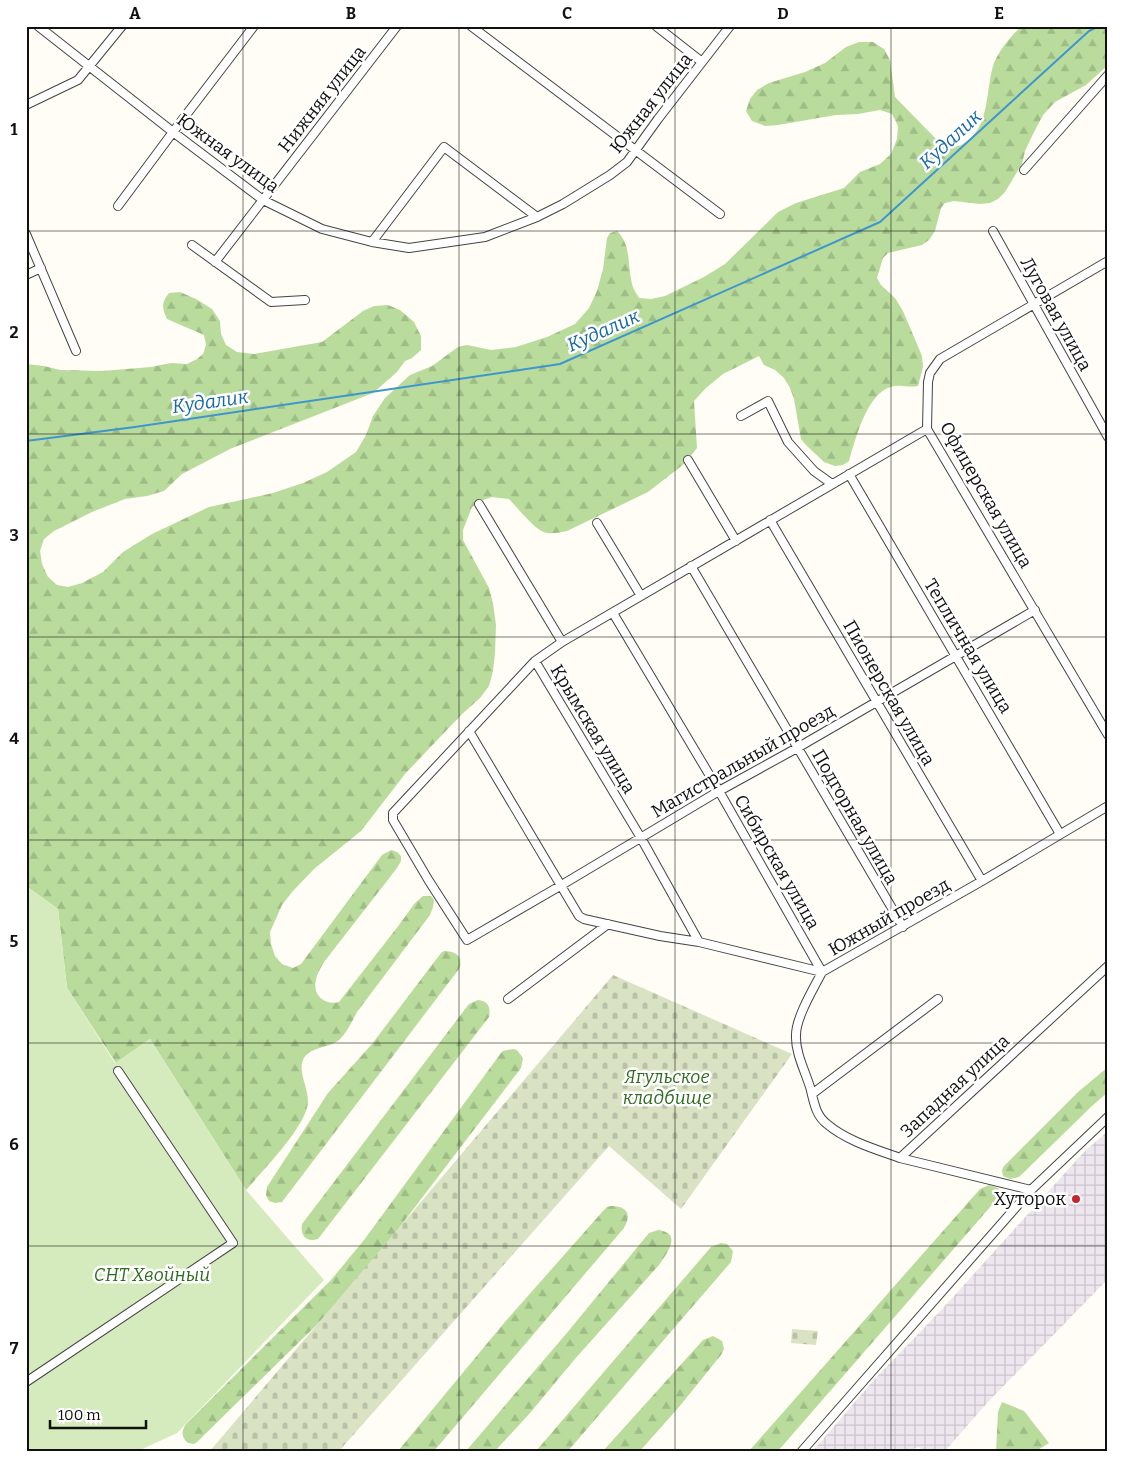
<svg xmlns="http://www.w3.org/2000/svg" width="1134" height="1477" font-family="Bitter,serif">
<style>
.industrial{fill:url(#industrial-grid)}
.forest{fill:url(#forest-firs)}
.cemetery{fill:url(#cemetery-stones)}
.garden{fill:#d5ebbd}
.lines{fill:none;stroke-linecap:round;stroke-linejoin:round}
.stream{stroke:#3f96cf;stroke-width:2}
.minor-casing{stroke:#444;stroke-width:10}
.minor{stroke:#fff;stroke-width:8}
.grid{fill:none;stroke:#111;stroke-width:1;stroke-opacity:0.55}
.poi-dot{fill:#c4262e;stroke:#fff;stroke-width:2}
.labels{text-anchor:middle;stroke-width:5;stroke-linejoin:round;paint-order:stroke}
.street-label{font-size:18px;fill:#111;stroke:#fff}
.park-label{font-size:18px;font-style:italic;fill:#2f6b1f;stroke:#fff}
.poi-label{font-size:18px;fill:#111;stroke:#fff;text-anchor:end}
.water-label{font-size:19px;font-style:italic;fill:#1768a6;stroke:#fff}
.neatline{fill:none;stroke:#111;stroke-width:2}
.grid-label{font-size:16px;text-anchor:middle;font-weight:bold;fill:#111}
</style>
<defs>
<pattern id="industrial-grid" width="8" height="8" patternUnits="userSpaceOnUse" patternTransform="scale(1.25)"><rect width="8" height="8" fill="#eee6ef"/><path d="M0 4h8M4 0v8" fill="none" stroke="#cbc4cc"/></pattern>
<pattern id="forest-firs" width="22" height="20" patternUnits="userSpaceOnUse" patternTransform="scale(1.25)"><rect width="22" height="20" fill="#b9dc9c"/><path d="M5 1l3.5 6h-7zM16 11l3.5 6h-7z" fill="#9ebc85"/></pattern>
<pattern id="cemetery-stones" width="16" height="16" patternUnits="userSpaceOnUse" patternTransform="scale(1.25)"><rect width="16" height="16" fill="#d9e3c4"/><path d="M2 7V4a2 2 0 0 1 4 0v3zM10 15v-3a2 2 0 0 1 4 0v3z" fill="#b9c2a7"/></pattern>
</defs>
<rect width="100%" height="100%" fill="#fffdf5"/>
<!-- industrial -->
<path class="industrial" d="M1108,1131V1279L988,1402L945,1451H925L918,1447L910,1451H813L872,1382L945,1306L1083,1153Z"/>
<!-- forest -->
<path class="forest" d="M1022,26H1108V65L1086,85L1055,102L1043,115L1033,134L1025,151L1022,164L1005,192L998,199L990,203L980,204L954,201L945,203L941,208L935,231L929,240L922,245L888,253L883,258L877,278L881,285L895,298L903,311L922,356L923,367L918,386C908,388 900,384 891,387C867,393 855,440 849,461L843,465L835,466L824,462L806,445L801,439L794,399L790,388L784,378L775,370L764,365L759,356L723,374L706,388L694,401L697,448L684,464L648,492L567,531C561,532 554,534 547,533C535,531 518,508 509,499L492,497L483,500L472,507L463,530V540L489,588L493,603L496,625L495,653L493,671L489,686L480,698L461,715L405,774L361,831L314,869L292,892L282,905L270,932L271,944L275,956L282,964L293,968L301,964L382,855L391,850L397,852L401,856V861L397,868L324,962C321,968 317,973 316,980C312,995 325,1006 339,1002L399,925L415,903L423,896H431L434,900L433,907L430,915L357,1012C352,1021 347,1033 339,1040C328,1049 309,1046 303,1060C298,1072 308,1088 308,1101C308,1125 262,1171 246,1190L150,1039L116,1063L67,988L58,909L26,886V364L44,366L60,370L102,371L151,367L171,363L187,364L197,359L203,354L206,345L204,335L167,319C162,308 161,303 169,293L180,292L196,299L212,309L220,321L221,334L226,345L237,352L254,354L322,342L363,311L374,306L388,305L400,310L414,322L421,336V350L412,358L405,361L397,372L373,393L230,449L182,474L164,491L147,496L125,499L92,512L54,531L44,539L40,551L42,564L48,577L57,585L68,587L82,583L103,572L123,552L152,534L209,507L273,493L303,483L327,472L356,452L366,435L373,416L385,398L410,375L432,366L458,347L467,345L491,350L516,347L547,337L575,324L589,308L597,291L603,269L607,238L610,233L617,231C632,246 627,265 632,284C633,289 637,294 639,298L651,299L665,296L704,277L725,264L778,212L796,203L844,188L860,172L880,164L891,154L897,139L898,126L892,114L880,110L858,114L836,115L778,125L765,126L752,121L746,111L750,99L757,90L769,83L805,72L825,63L846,47L859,42H873L884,49L890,60L895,97L938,141C946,146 955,149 963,144C991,128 985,89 994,63C1000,49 1011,36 1022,26Z
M444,951C456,951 464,957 459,969L282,1202L275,1203L269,1201L266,1195L267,1187L328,1093L372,1044L441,953Z
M478,1000C488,1001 491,1007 489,1017L318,1239C306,1243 300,1235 302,1224L469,1004Z
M513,1049L517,1050L523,1058L521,1068L386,1245L335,1307L197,1442L194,1444L188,1443C181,1436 181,1432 186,1424L331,1280L364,1240L501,1053L503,1051Z
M1108,1067V1092L1092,1106L1019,1177L1010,1179L1003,1176L1002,1170L1004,1166L1078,1092Z
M989,1185L998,1188L1000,1191L998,1198L778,1451H749L980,1189Z
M611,1206C627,1206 632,1214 624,1228L434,1451H398L504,1323L603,1211L607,1207Z
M658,1230C683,1233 667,1253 659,1265L574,1360L530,1413L495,1451H466L566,1334L649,1233Z
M721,1243L727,1244L733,1251L731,1262L568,1451H536L711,1247Z
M713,1336L722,1341L724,1349L721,1355L679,1407L640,1451H603L703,1340Z
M1002,1402L1024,1411L1049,1443L1036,1451H996L998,1412Z"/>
<!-- cemetery -->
<path class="cemetery" d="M613,975L792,1054L681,1209L609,1146L339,1451H210Z
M792,1329L818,1331L816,1345L791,1343Z"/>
<!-- garden -->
<path class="garden" d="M26,886L58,909L67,988L115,1063L150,1039L246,1190L324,1280L177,1433L138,1451H26Z"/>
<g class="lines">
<!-- stream -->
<path class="stream" d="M26,441L135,427L560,364L880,222L1089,31L1099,26"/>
<!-- minor casing -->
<g class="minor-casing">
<path id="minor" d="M38,26L173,132L263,200L322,229L372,242L409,248L485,237L537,217L563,204L610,175L627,162L658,119L730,26
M471,26L720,214
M656,26L702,62
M26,105L78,80L122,26
M1024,170L1108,75
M118,206L173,132L254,26
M993,231L1108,437
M26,234L76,351
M372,242L444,147L537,217
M192,245L271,302L305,300
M1108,261L940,359L930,373L928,382L927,429L1108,735
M215,262L397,26
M26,275L41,268
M741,416L768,401L788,442L814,471L832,484
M927,429L562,642L535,661L393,813V820L429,881L467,940L560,886L719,791L797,748L1035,610
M688,460L736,541
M849,474L1060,834
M479,504L562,642
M770,520L982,881
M597,523L641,596
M691,566L903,927
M613,613L719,791L822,972C814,988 796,1017 796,1035C795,1052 805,1071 810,1087C814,1101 815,1115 827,1124C847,1141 875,1149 900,1158
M535,661L641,838L699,942
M469,731L579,916L584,919L660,936L699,942L822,972L982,881L1108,806
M508,999L608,924
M812,1094L938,999
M1031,1190L900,1158L1108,966
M26,1382L233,1243L118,1071
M802,1451L1031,1190L1108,1117"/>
</g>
<!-- minor -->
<use href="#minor" class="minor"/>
</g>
<!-- grid -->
<path class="grid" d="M243,26V1451M459,26V1451M675,26V1451M891,26V1451M26,231H1108M26,434H1108M26,637H1108M26,840H1108M26,1043H1108M26,1246H1108"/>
<!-- markers -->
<circle class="poi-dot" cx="1076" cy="1199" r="5"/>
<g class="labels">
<!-- street labels -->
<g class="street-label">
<text transform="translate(322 99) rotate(-52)" y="6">Нижняя улица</text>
<text transform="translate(651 103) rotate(-52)" y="6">Южная улица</text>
<text transform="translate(228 153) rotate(36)" y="6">Южная улица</text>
<text transform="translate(1056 314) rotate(61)" y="6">Луговая улица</text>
<text transform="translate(986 495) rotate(60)" y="6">Офицерская улица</text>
<text transform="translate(968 646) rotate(59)" y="6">Тепличная улица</text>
<text transform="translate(889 693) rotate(60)" y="6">Пионерская улица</text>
<text transform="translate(593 729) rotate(59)" y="6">Крымская улица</text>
<text transform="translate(743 761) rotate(-30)" y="6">Магистральный проезд</text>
<text transform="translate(855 817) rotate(60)" y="6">Подгорная улица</text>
<text transform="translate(777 862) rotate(60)" y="6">Сибирская улица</text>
<text transform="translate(889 917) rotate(-30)" y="6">Южный проезд</text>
<text transform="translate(955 1086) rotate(-43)" y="6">Западная улица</text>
</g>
<!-- park labels -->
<g class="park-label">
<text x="667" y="1083">Ягульское<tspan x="667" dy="21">кладбище</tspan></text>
<text x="152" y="1281">СНТ Хвойный</text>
</g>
<!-- poi labels -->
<g class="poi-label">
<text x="1066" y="1205">Хуторок</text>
</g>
<!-- water labels -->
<g class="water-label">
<text transform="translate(950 139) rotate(-43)" y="7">Кудалик</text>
<text transform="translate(603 330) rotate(-24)" y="7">Кудалик</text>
<text transform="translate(210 401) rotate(-8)" y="7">Кудалик</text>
</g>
</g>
<!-- border -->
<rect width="1134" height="1477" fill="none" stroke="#ffffff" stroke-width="55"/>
<!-- scale -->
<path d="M50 1420v8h96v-8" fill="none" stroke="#111111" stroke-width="2.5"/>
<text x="58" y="1420" font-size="15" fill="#111111" stroke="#ffffff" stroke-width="4" paint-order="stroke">100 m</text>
<rect x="28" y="28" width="1078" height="1422" class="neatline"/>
<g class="grid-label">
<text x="135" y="19">A</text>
<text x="351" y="19">B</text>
<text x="567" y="19">C</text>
<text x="783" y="19">D</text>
<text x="999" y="19">E</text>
<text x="14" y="135">1</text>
<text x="14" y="338">2</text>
<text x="14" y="541">3</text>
<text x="14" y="744">4</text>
<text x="14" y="947">5</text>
<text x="14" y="1150">6</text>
<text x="14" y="1354">7</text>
</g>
</svg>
